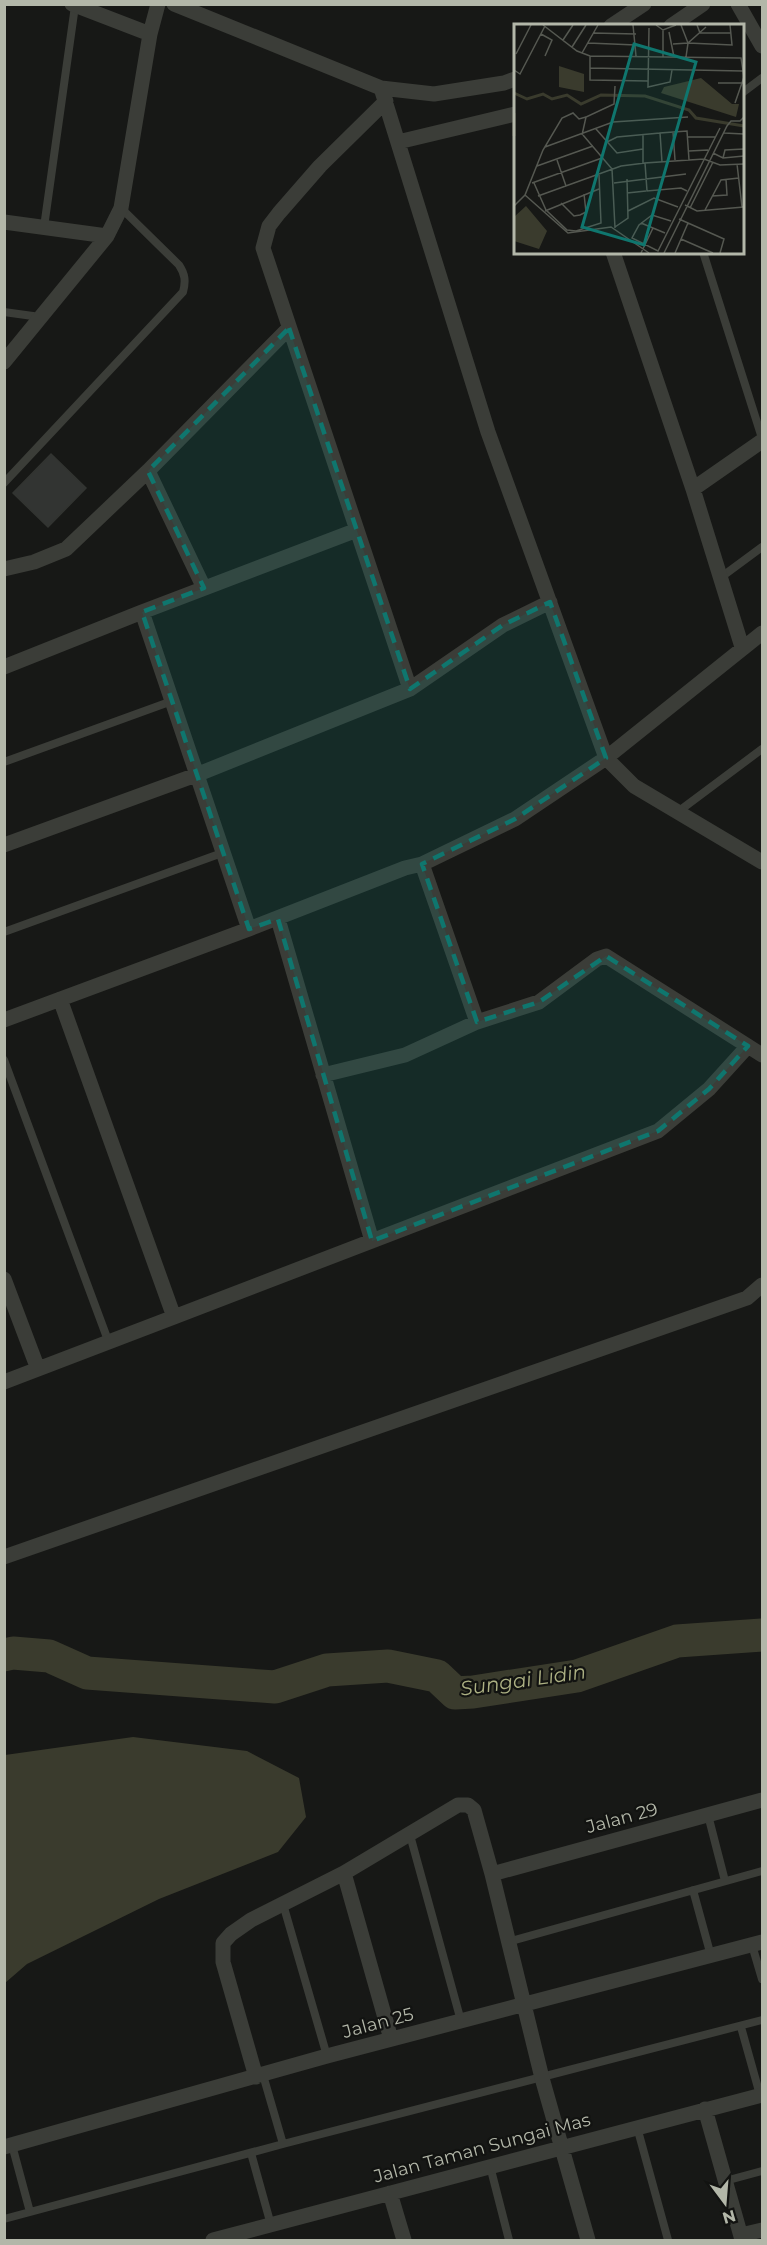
<svg xmlns="http://www.w3.org/2000/svg" width="767" height="2245" font-family="Montserrat,sans-serif">
<style>
.water{fill:#3a3b2d}
.lines{fill:none;stroke-linecap:round;stroke-linejoin:round}
.river{stroke:#3a3b2d;stroke-width:33}
.building{fill:#323432;stroke:#323431;stroke-width:1.5}
.service{stroke:#3b3d38;stroke-width:8}
.minor{stroke:#3b3d38;stroke-width:15}
.marked{fill:#0f766e;fill-opacity:0.2;stroke:#0f766e;stroke-width:4.5;stroke-dasharray:12 8;stroke-linejoin:round}
.labels{text-anchor:middle;stroke-width:4.5;stroke-linejoin:round;paint-order:stroke}
.street-label{font-size:18px;fill:#b3b7a9;stroke:#121311}
.water-label{font-size:20px;font-style:italic;fill:#acb083;stroke:#121311}
.inset-river{fill:none;stroke:#3a3b2d;stroke-width:3}
.inset-road{fill:none;stroke:#555851;stroke-width:1.5}
.view{fill:#0f766e;fill-opacity:0.15;stroke:#0f766e;stroke-width:3}
.inset-edge{fill:none;stroke:#b3b7a9;stroke-width:3}
</style>
<rect width="100%" height="100%" fill="#171816"/>
<!-- water -->
<path class="water" d="M133,1737L247,1751L299,1778L306,1817L278,1852L159,1899L27,1964L5,1983V1755Z"/>
<g class="lines">
<!-- river -->
<path class="river" d="M4,1655L13,1653L49,1656L87,1673L275,1687L327,1670L388,1666L437,1676L455,1693L473,1692L577,1676L677,1641L762,1635"/>
</g>
<!-- building -->
<path class="building" d="M51,454L86,488L48,527L13,493Z"/>
<g class="lines">
<!-- service -->
<path class="service" d="M742,93L762,78
M44,227L75,6
M703,252L762,438
M4,312L40,317
M4,483L183,292C186,281 185,274 179,265L121,208
M720,578L762,547
M4,762L172,701
M679,811L762,749
M4,932L222,853
M4,1060L109,1343
M708,1815L725,1881
M410,1835L461,2021
M693,1890L711,1956
M283,1904L327,2056
M508,1942L762,1871
M752,1945L762,1979
M741,2027L760,2095
M263,2075L283,2144
M637,2127L668,2240
M12,2145L30,2212
M251,2153L271,2225
M490,2166L509,2240
M725,2181L762,2171
M4,2219L283,2144L762,2020"/>
<!-- minor -->
<path class="minor" d="M174,4L381,88L434,94L504,83L515,79
M738,4L762,46
M611,26L644,4
M671,26L703,4
M150,34L158,4
M381,88L488,432L606,758L634,786L762,862
M386,101L320,166L279,213L269,226L263,248L410,689
M398,142L515,114
M4,222L107,236
M613,252L693,489L742,647
M4,362L107,236L121,208L150,34L72,4
M148,471L204,588
M693,489L762,441
M4,569L34,562L66,549L148,471L289,328
M142,612L357,530
M4,667L142,612L249,929L4,1020
M4,845L196,775L410,689L503,625L550,602
M422,864L477,1022
M278,919L372,1241
M249,929L405,868L422,864L515,819L606,758L762,633
M323,1075L405,1055L477,1022L539,1002L597,959L606,956L762,1055
M4,1279L38,1369
M174,1317L658,1131L709,1089L748,1046
M4,1382L174,1317L60,999
M4,1557L747,1298L762,1285
M344,1873L391,2039
M492,1874L762,1800
M256,2077L223,1962V1943L231,1934L251,1920L344,1873L458,1805H468L474,1810L492,1874L542,2078L588,2240
M705,2109L742,2240
M4,2147L327,2056L762,1942
M390,2193L404,2240
M741,2235L762,2230
M213,2240L762,2095"/>
</g>
<!-- marked area -->
<path class="marked" d="M289,328L410,689L503,625L550,602L606,758L515,819L422,864L477,1022L539,1002L606,956L748,1046L709,1089L658,1131L372,1241L278,919L249,929L142,612L204,588L148,471Z"/>
<g class="labels">
<!-- street labels -->
<g class="street-label">
<text transform="translate(622 1818) rotate(-15)" y="6">Jalan 29</text>
<text transform="translate(378 2023) rotate(-15)" y="6">Jalan 25</text>
<text transform="translate(482 2148) rotate(-15)" y="6">Jalan Taman Sungai Mas</text>
</g>
<!-- water labels -->
<g class="water-label">
<text transform="translate(523 1680) rotate(-8)" y="7">Sungai Lidin</text>
</g>
</g>
<!-- overview -->
<g transform="translate(514 24)">
<rect width="230" height="230" fill="#171816"/>
<path d="M45,42L70,50V68L45,63ZM187,54L218,80H225L222,93L147,69L150,63ZM12,182L33,207L25,225L0,217V193Z" fill="#3a3b2d"/>
<path class="inset-river" d="M0,69L13,75L29,70L38,75L53,71L67,80L87,71L131,72L175,86L182,94L230,102M0,89V112"/>
<path class="inset-road" d="M29,1L63,27L76,32L227,34L230,53M119,1L122,32M142,1L149,6L162,1M167,1L174,19L172,33M183,1L186,9H217M135,4L134,63L156,58L158,46M149,6V33M155,8L160,33M79,9L122,10M27,10L38,16L31,32M49,16L59,1M74,19L122,21M174,19L218,21L216,1M159,20L174,19L192,3M58,23L72,1M68,29L84,1M2,30L17,1M76,32V56L134,57M76,44L229,47M0,46L6,50L31,2M204,59H229M221,79L230,53M82,105L103,129L129,125M159,108L161,136M210,109L230,110M68,111L72,93L100,80L101,62M69,111L98,145L101,204M129,111V139M174,113H201M93,118L103,113L146,109M31,123L99,98L174,93M175,127L194,126M199,129L209,134L230,132M209,134L211,126L230,125M43,136L52,162M148,138L146,109L173,107L175,136M223,140L228,183M23,142L79,122M18,159L88,134M20,159L32,186L53,206L62,207L87,199L85,151M100,159L172,150M173,167L167,164L133,167L131,139L190,135L206,141L230,140M113,169L132,167M11,171L54,209L97,203L135,229M24,172L107,142L131,139M198,172L213,171L212,155M47,179L60,192L66,191L72,188L70,170M171,181L183,187L230,183M0,182L11,171L29,126L48,94L59,89L65,95L72,93M176,184L199,138M191,186L207,156L225,154M31,187L85,165M114,187L140,174L164,183M165,195L210,215L206,229M157,197L138,191L125,201L118,214L144,227L206,104M127,199L151,209M101,203L114,194L113,155M167,215L199,229M127,229L139,204M150,229L213,102L217,97H226L230,93M161,229L174,199"/>
<path class="view" d="M120,20L182,38L130,221L68,203Z"/>
<rect width="230" height="230" class="inset-edge"/>
</g>
<!-- border -->
<rect width="767" height="2245" fill="none" stroke="#b3b7a9" stroke-width="12"/>
<!-- north arrow -->
<g transform="translate(725 2203) rotate(164)" stroke="#121311" stroke-width="4.5" paint-order="stroke">
<path d="M0-4.5L10 22L0 15L-10 22Z" fill="#b3b7a9"/>
<text y="-9" font-size="16" font-weight="bold" text-anchor="middle" fill="#b3b7a9">N</text>
</g>
</svg>
